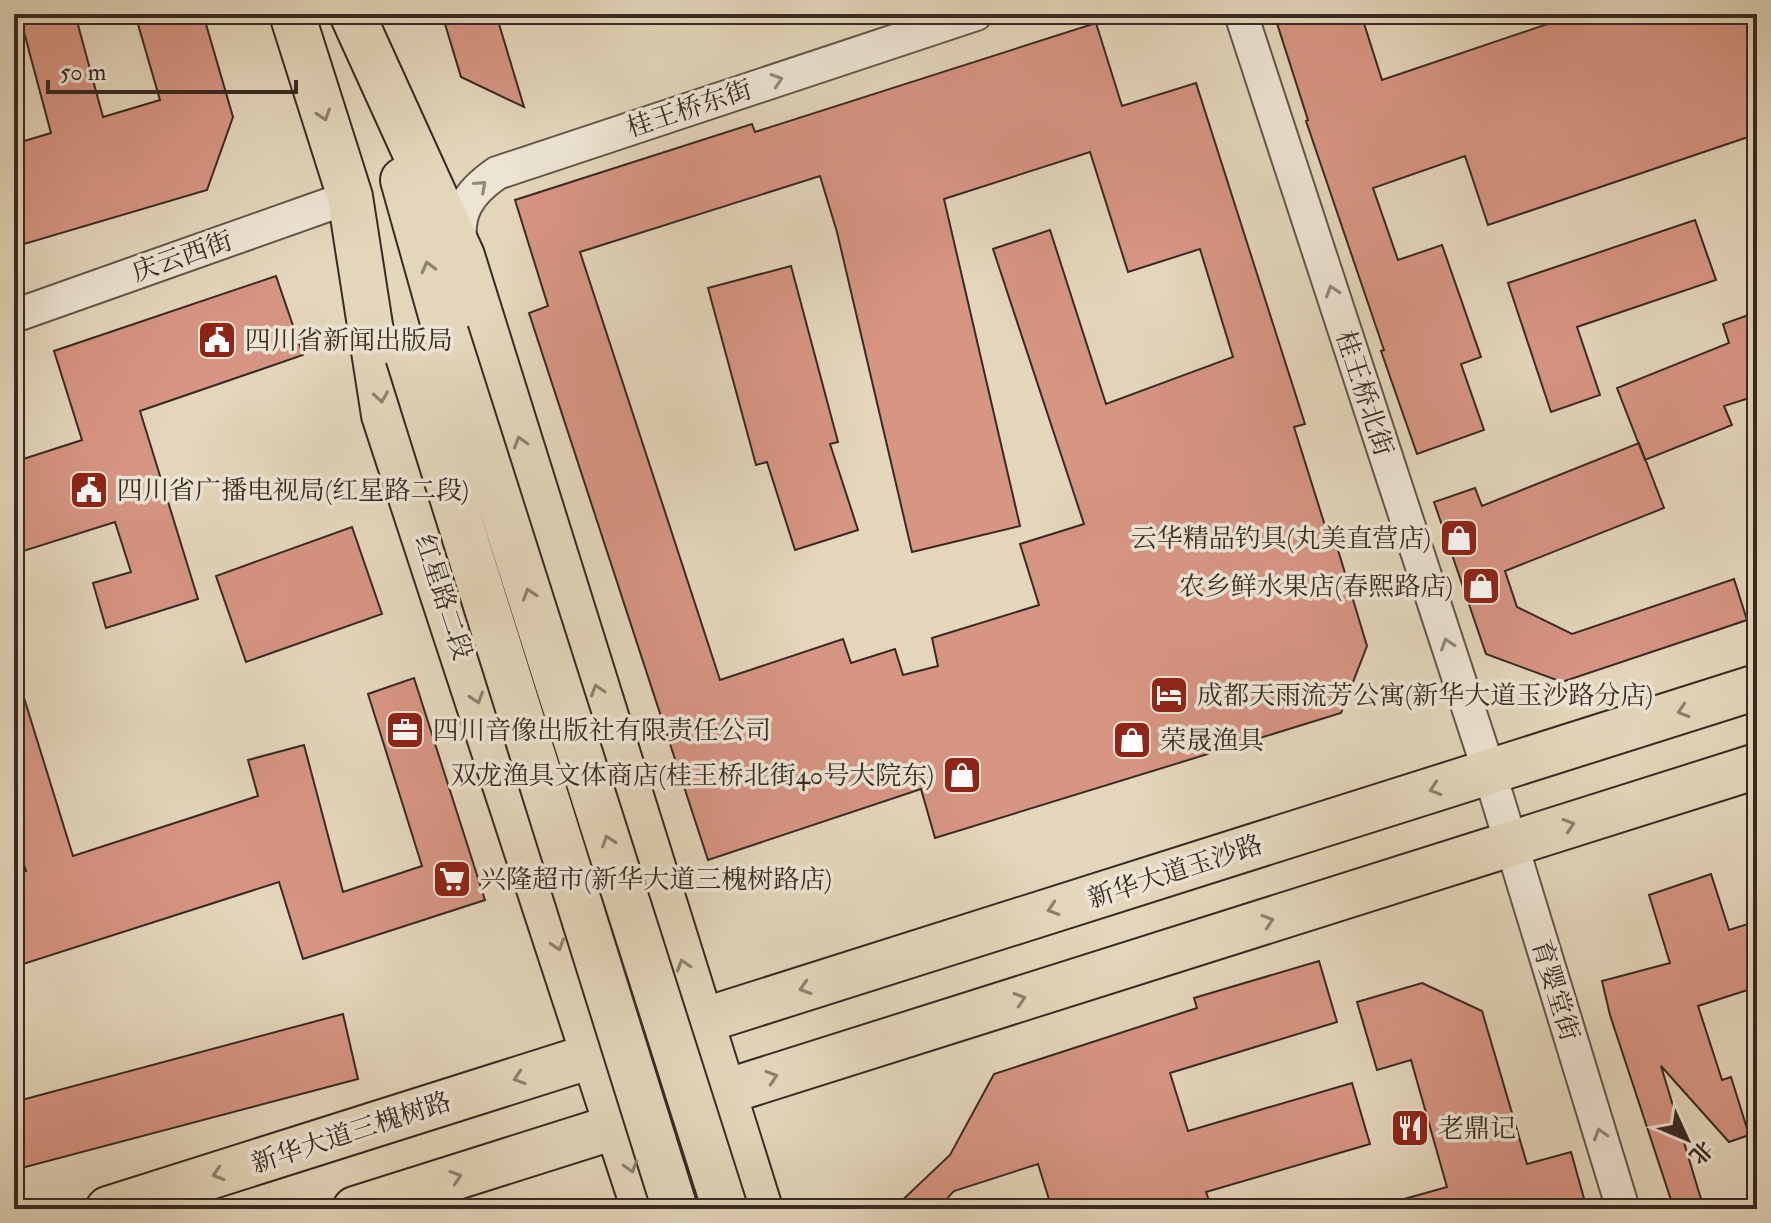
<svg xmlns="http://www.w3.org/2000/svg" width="1771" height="1223" font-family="'IM FELL Double Pica','Noto Serif SC',serif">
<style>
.building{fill:#d79583;stroke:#372b23;stroke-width:2;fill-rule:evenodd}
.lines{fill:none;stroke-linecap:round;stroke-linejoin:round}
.street-casing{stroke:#625649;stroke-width:36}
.primary-casing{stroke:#372b23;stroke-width:48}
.street{stroke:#ede4d3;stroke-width:32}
.primary{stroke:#e4d6bb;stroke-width:44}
.primary-bridge-casing{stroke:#372b23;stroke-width:48;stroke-linecap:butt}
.primary-bridge{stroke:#e4d6bb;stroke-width:44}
.oneway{stroke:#92887b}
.oneway2{stroke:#8e806f}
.labels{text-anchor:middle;stroke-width:7;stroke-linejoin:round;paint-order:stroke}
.street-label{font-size:26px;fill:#372b23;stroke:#ede4d3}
.poi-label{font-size:26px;fill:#372b23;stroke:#ede4d3;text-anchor:start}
</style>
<rect width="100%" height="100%" fill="#e4d6bb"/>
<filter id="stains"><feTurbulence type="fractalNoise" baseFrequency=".0025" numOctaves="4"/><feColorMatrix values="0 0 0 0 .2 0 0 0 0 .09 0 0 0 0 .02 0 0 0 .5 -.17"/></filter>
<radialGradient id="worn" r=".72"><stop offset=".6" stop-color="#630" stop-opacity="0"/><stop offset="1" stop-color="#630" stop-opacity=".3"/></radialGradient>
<!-- building -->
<path class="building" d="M48,14H75L103,117L160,100L135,14H203L233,117L207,190L14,247V144L51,133L21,21Z
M442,14H496L524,107L461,77Z
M1274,14H1361L1382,80L1577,14H1757V134L1488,225L1465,156L1373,188L1398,260L1442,245L1481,357L1461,364L1484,430L1417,454L1381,351L1384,350L1306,121L1308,120Z
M1096,23L1122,106L1196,83L1305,424L1294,427L1327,532L1332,530L1367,646L1341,713L935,838L921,789L708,860L529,313L548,306L515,200L752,124L755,132ZM1090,152L1128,272L1200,249L1233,357L1106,404L1050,230L993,249L1084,524L1020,544L1039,605L932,638L938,666L903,675L895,649L851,663L843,639L720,680L580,252L820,176L837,232L912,552L1020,526L944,199Z
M1695,220L1716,280L1577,327L1600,395L1551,412L1508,283Z
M791,266L838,442L830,444L858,530L795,550L767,462L756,465L708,288Z
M276,276L303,355L140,411L198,599L106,628L93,583L131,572L115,522L14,554V462L82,440L54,351Z
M1757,312V409L1753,410L1749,398L1724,406L1732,425L1645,460L1617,388L1729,343L1723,324Z
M1639,443L1664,508L1505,571L1517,607L1572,634L1734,579L1747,620L1562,682L1486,654L1434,502L1475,488L1482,506Z
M352,527L382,614L246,662L216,576Z
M414,678L485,900L303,959L279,882L14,967V875L26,871L14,832V686L20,685L73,856L258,796L248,760L304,745L343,892L422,866L368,694Z
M1711,874L1729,930L1757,921V987L1698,1006L1722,1080L1731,1077L1749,1135L1729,1142L1661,1066L1704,1209H1674L1610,1015L1602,981L1670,963L1649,895Z
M1319,961L1337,1022L1170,1073L1188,1131L1352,1083L1370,1144L1206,1192L1212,1209H1052L1038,1164L954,1191L937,1209H893L950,1155L994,1074L1197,1008L1194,998Z
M1422,983L1482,1011L1527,1164L1571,1152L1585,1202L1560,1209H1398L1397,1201L1447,1187L1411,1060L1377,1070L1357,1002Z
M343,1014L358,1079L14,1170V1102Z"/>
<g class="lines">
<!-- street casing -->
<g class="street-casing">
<path id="street" d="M1241,14L1489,771L1623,1209
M461,249C455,213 468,193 497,173L976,14
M14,316L350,197"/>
</g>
<!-- primary casing -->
<g class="primary-casing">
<path id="primary" d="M292,14L350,197L384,415L644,1209
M352,14L462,256L760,1209
M403,180L446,333
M108,1209L1757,687
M355,1209L1757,766"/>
</g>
<!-- street -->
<use href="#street" class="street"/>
<!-- primary -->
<use href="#primary" class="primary"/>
<!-- primary-bridge casing -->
<g class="primary-bridge-casing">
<path id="primary-bridge" d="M446,333L725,1209
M408,356L675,1209"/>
</g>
<!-- primary-bridge -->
<use href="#primary-bridge" class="primary-bridge"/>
</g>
<!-- one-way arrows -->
<defs><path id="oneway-chevron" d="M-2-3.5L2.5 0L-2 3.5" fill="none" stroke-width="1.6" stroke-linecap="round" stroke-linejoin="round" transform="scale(2)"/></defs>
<g class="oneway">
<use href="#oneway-chevron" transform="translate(777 80) rotate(-18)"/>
<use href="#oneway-chevron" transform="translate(481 186) rotate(-42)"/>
<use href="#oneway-chevron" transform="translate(1332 291) rotate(-108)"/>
<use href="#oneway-chevron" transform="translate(1447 644) rotate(-108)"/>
<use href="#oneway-chevron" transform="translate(1600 1134) rotate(-107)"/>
</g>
<g class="oneway2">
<use href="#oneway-chevron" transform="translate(324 115) rotate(72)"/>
<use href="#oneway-chevron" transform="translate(428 267) rotate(-105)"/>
<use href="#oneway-chevron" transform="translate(381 397) rotate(81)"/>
<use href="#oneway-chevron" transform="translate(520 442) rotate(-107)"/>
<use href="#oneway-chevron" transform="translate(529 594) rotate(-108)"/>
<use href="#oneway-chevron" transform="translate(597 690) rotate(-107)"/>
<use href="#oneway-chevron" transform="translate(477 698) rotate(72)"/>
<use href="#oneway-chevron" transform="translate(1683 711) rotate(162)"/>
<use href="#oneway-chevron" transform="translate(1435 789) rotate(162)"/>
<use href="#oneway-chevron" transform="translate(1569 825) rotate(-18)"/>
<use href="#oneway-chevron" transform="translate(608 841) rotate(-108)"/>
<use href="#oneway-chevron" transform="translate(1053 909) rotate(162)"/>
<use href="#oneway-chevron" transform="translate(1268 921) rotate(-18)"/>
<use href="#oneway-chevron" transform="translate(558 945) rotate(72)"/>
<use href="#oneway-chevron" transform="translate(683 965) rotate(-107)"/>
<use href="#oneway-chevron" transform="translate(805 988) rotate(163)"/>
<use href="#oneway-chevron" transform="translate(1020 999) rotate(-18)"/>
<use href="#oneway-chevron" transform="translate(772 1077) rotate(-18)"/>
<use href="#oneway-chevron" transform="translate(519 1078) rotate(162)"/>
<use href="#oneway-chevron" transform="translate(631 1167) rotate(73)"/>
<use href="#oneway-chevron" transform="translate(218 1174) rotate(162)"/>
<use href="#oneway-chevron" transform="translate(456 1177) rotate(-18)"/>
</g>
<!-- icons -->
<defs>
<g id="civic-square" transform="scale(2)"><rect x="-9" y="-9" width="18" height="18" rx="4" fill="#8f2418" stroke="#ede4d3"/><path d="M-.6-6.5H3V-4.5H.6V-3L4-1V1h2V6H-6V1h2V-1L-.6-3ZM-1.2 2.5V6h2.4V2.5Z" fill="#fff"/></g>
<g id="shop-square" transform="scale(2)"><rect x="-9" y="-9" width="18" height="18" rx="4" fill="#8f2418" stroke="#ede4d3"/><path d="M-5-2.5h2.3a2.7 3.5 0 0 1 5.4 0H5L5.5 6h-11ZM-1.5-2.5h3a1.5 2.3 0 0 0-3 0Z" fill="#fff"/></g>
<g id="hotel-square" transform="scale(2)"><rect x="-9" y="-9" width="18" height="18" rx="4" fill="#8f2418" stroke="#ede4d3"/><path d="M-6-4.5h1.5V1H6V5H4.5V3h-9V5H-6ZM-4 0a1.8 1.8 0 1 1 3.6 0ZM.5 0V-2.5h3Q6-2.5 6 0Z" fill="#fff"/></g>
<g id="office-square" transform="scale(2)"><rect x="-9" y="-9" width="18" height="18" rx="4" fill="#8f2418" stroke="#ede4d3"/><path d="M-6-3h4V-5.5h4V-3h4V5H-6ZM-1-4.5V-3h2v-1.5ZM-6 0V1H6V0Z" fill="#fff"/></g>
<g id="supermarket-square" transform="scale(2)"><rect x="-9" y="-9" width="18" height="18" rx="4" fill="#8f2418" stroke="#ede4d3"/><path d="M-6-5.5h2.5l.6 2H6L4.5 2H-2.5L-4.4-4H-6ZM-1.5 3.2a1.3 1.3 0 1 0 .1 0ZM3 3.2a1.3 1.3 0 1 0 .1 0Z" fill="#fff"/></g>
<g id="restaurant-square" transform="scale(2)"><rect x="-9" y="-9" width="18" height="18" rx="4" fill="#8f2418" stroke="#ede4d3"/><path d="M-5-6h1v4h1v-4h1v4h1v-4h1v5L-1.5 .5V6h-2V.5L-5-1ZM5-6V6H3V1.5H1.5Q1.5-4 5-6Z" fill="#fff"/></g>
</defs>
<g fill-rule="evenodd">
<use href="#civic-square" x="217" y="340"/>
<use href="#civic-square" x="89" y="490"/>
<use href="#shop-square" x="1459" y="538"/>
<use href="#shop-square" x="1481" y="586"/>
<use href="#hotel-square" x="1169" y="695"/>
<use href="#office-square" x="405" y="730"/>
<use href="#shop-square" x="1132" y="740"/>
<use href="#shop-square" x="962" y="775"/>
<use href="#supermarket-square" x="452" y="879"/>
<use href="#restaurant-square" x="1410" y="1128"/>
</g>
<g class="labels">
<!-- street labels -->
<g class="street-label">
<text transform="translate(689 108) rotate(-18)" y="9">桂王桥东街</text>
<text transform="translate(182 256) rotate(-19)" y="9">庆云西街</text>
<text transform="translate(1365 393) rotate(72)" y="9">桂王桥北街</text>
<text transform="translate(444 597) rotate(72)" y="9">红星路二段</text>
<text transform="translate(1175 871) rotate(-18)" y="9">新华大道玉沙路</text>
<text transform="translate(1556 990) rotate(73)" y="9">育婴堂街</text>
<text transform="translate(351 1132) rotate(-18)" y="9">新华大道三槐树路</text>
</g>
<!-- poi labels -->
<g class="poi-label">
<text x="245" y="349">四川省新闻出版局</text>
<text x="117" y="499">四川省广播电视局(红星路二段)</text>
<text x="1431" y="547" text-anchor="end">云华精品钓具(丸美直营店)</text>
<text x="1453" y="595" text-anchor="end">农乡鲜水果店(春熙路店)</text>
<text x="1197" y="704">成都天雨流芳公寓(新华大道玉沙路分店)</text>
<text x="433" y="739">四川音像出版社有限责任公司</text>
<text x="1160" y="749">荣晟渔具</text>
<text x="934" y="784" text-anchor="end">双龙渔具文体商店(桂王桥北街40号大院东)</text>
<text x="480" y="888">兴隆超市(新华大道三槐树路店)</text>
<text x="1438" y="1137">老鼎记</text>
</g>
</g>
<!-- margin -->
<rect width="1771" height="1223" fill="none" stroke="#e4d6bb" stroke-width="48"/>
<rect x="16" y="16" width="1739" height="1191" fill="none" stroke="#372b23" stroke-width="4"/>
<rect x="24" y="24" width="1723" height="1175" fill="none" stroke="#372b23" stroke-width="2"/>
<!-- north arrow -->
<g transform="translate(1687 1139) rotate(134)" stroke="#ede4d3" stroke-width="6" paint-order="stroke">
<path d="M0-6L14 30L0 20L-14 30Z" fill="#372b23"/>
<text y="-12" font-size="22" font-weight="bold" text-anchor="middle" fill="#372b23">北</text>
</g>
<!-- scale -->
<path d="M48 80v12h248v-12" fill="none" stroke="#372b23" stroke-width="4"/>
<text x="60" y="80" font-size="24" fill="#372b23" stroke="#ede4d3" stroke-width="6" paint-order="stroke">50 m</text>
<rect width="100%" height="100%" filter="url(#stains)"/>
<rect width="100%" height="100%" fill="url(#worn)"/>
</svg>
